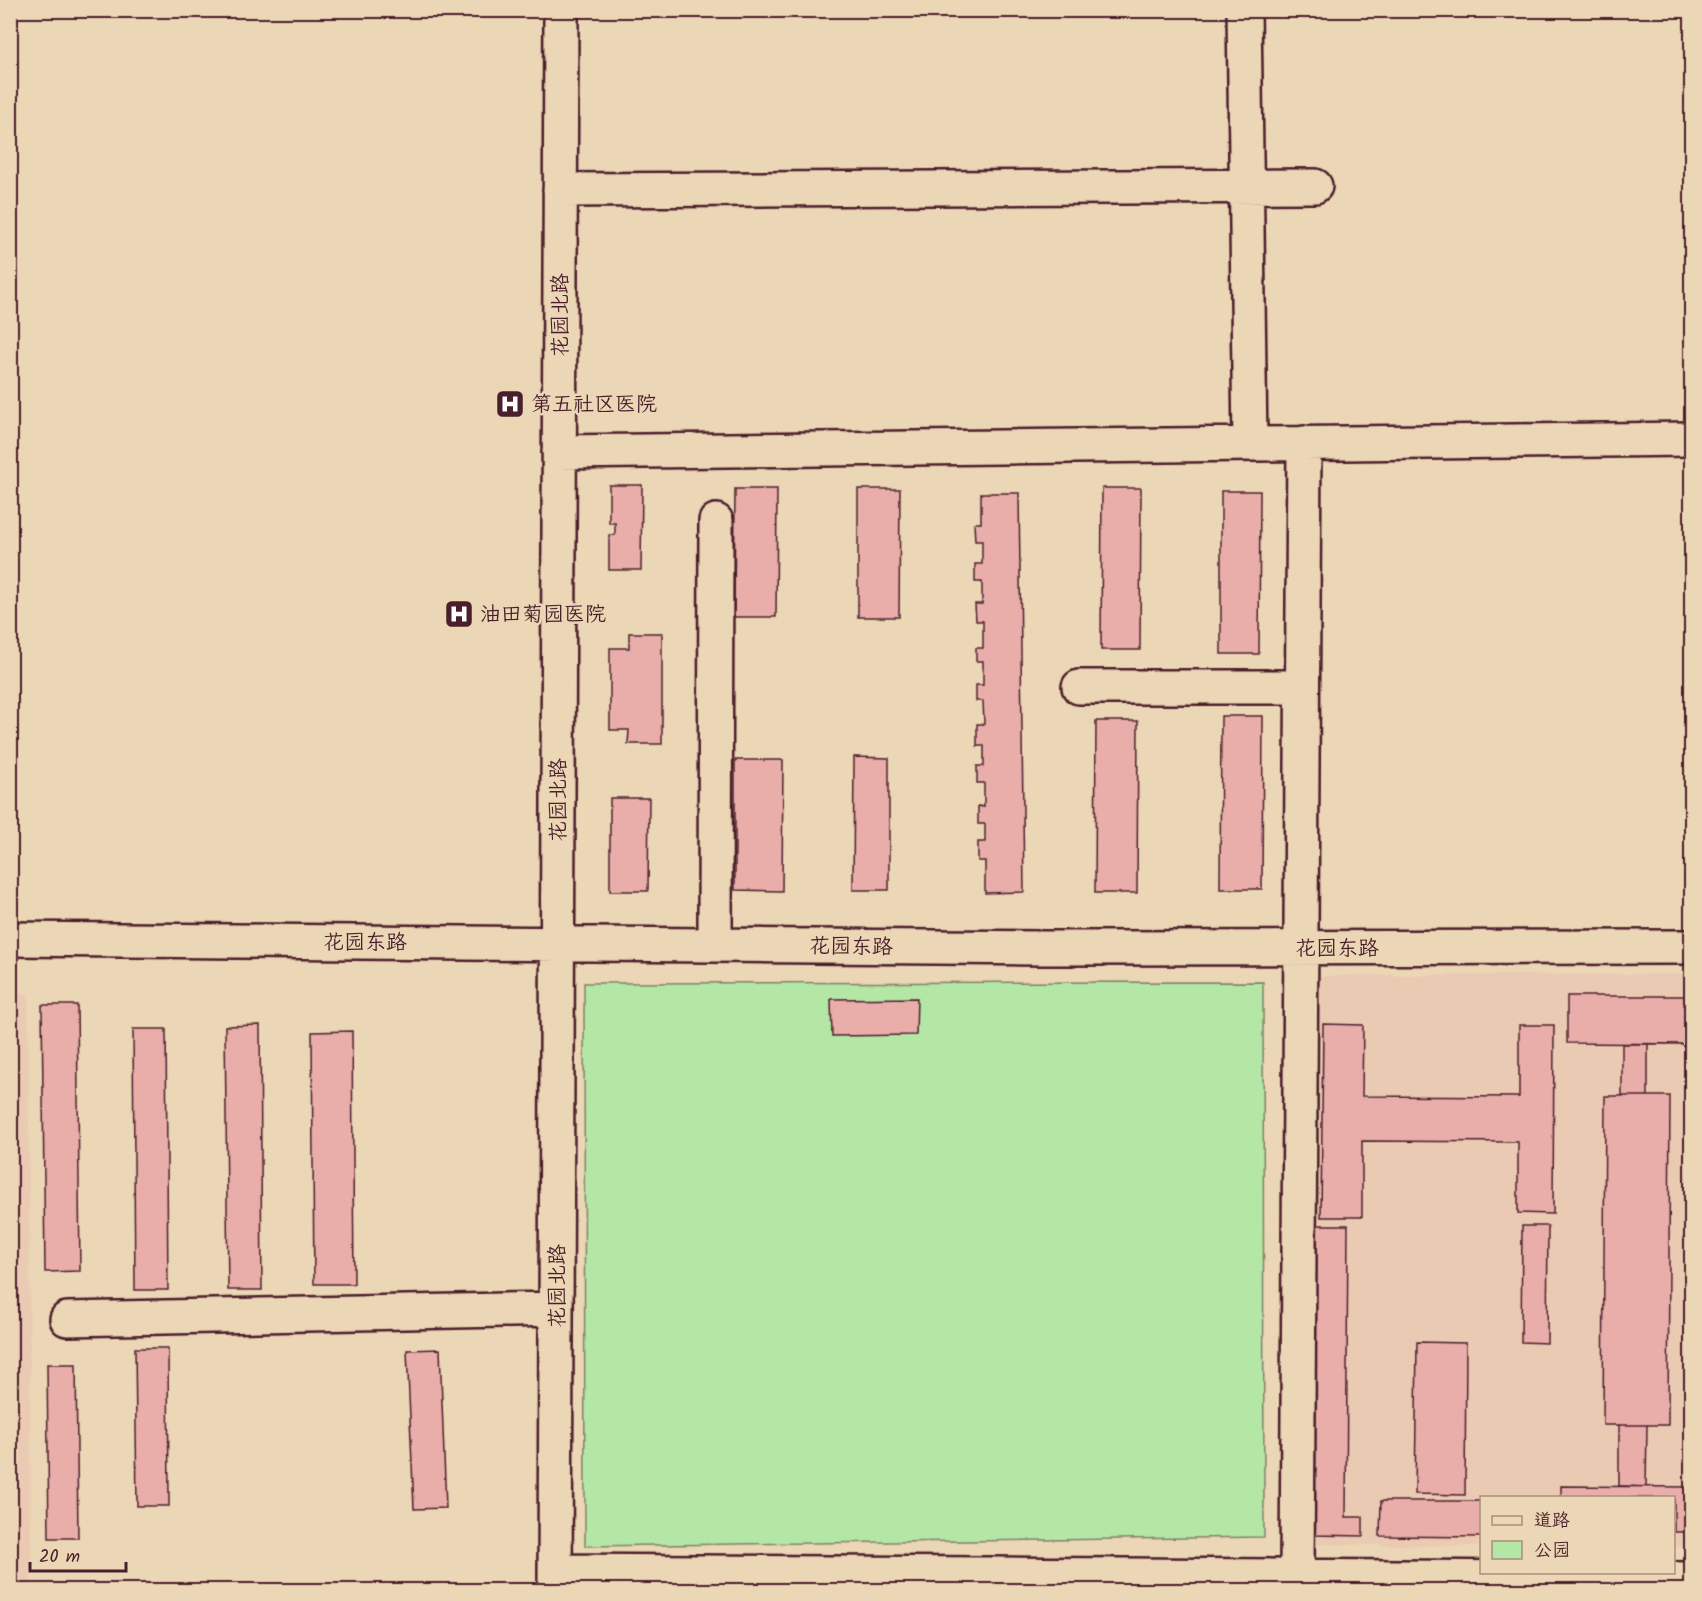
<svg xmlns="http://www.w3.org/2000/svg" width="1702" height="1601" font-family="Kalam,'LXGW WenKai TC',sans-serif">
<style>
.built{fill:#eacab2}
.park{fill:#b4e6a6;stroke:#7f8268;stroke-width:1.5}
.building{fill:#e9adaa;stroke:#4a1f2b;stroke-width:1.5}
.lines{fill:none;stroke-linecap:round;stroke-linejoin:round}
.minor-casing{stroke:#4a1f2b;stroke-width:38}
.minor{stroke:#ebd6b5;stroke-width:33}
.labels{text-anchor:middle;stroke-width:5;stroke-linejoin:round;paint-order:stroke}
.street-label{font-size:21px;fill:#4a1f2b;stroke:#ebd6b5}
.poi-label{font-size:21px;fill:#4a1f2b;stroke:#ebd6b5;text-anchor:start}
</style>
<rect width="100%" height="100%" fill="#ebd6b5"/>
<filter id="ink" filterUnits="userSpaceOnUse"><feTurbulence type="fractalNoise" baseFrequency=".0167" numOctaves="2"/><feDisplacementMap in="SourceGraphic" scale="12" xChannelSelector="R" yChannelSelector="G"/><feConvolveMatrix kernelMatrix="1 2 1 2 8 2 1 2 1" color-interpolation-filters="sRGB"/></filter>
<g filter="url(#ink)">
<!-- built -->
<path class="built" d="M1691,974V1547H1674V1498H1482L1481,1546L1310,1544L1314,976Z
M10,994H28L31,1590H10Z"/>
<!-- park -->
<path class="park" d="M1263,982L1264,1537L585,1546L584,983Z"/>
<!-- building -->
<path class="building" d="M609,485H642L641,570H609V535H615V523H609Z
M1102,488H1141L1140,650H1101Z
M735,489H777L776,617H734Z
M858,489H900L899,617H858Z
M1221,491H1260L1259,654H1221Z
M981,493H1019L1024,892L985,893V861H978V842H985V824H978V806L984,807V783H977V766H984V746H977V724H984L983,701H976V685H983V661H976V648H983V621H976L975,604H982V582H975V564H982V541H975L974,523H981Z
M629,633H662V744H628L629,730H610V648H629Z
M1221,716H1263L1262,889H1220Z
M1096,721H1138L1137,893H1095Z
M854,757L889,758V890H853Z
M735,760H783L782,891L735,890Z
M610,798H649L648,891H610Z
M1567,996H1692V1044L1567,1043Z
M917,998L916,1035L832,1036L831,999Z
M42,1005H77L80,1271L45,1272Z
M1323,1024L1363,1025L1362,1096L1519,1097V1025H1554L1553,1214L1518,1213V1142L1362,1141V1217H1321Z
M260,1025L262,1290H228L225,1026Z
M133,1029H166L168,1290H135Z
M352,1031L354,1284H314L312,1032Z
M1622,1044H1648V1096H1622Z
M1605,1096H1670L1668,1425H1603Z
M1314,1225H1348L1346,1517H1363V1536L1312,1535Z
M1522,1226H1548L1547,1343L1521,1342Z
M1417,1342L1466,1343L1465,1495L1415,1494Z
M135,1348H168L169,1506H137Z
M440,1349L446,1508L414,1509L407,1350Z
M47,1364H76L78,1538H49Z
M1619,1425H1647L1646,1487L1619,1486Z
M1561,1486L1692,1487V1532H1674V1498H1561Z
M1381,1501H1482V1537L1380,1536Z"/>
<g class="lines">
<!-- minor casing -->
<g class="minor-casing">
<path id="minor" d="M1244,10L1250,444
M560,190L1315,186
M559,452L1692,439
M1079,687H1302
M10,939L1045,948L1692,947
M715,945L716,521
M67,1319L556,1309
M555,1571L1692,1579
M1297,1575L1304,443
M555,1590L561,10"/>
</g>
<!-- minor -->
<use href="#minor" class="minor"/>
</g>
</g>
<!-- icons -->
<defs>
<g id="hospital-square" transform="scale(1.5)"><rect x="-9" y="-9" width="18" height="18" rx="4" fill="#4a1f2b" stroke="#ebd6b5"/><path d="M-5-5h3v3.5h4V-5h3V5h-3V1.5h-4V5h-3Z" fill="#fff"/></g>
</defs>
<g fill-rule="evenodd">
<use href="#hospital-square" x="510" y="404"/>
<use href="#hospital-square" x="459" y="614"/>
</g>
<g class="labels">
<!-- street labels -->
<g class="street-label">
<text transform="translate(560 315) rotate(-90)" y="7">花园北路</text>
<text transform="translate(558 800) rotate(-90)" y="7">花园北路</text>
<text x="365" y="949">花园东路</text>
<text transform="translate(851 946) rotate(1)" y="7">花园东路</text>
<text x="1337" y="955">花园东路</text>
<text transform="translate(557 1286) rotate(-90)" y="7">花园北路</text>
</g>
<!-- poi labels -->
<g class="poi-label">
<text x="531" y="411">第五社区医院</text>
<text x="480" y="621">油田菊园医院</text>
</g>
</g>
<!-- margin -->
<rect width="1702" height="1601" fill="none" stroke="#ebd6b5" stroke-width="36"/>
<rect x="18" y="18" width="1666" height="1565" fill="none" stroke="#4a1f2b" stroke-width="2" filter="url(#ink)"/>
<!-- legend -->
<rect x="1480" y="1496" width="195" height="78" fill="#ebd6b5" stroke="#ab8d7e" stroke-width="1.5"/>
<rect x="1492" y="1516" width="30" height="9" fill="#ebd6b5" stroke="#ab8d7e" stroke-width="1.5"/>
<text x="1534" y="1526" font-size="18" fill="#4a1f2b">道路</text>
<rect x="1492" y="1541" width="30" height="18" fill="#b4e6a6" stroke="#ab8d7e" stroke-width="1.5"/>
<text x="1534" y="1556" font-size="18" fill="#4a1f2b">公园</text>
<!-- scale -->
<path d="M30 1562v9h96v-9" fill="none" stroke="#4a1f2b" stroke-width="3"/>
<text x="39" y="1562" font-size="18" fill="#4a1f2b" stroke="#ebd6b5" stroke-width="4.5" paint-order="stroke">20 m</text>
</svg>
